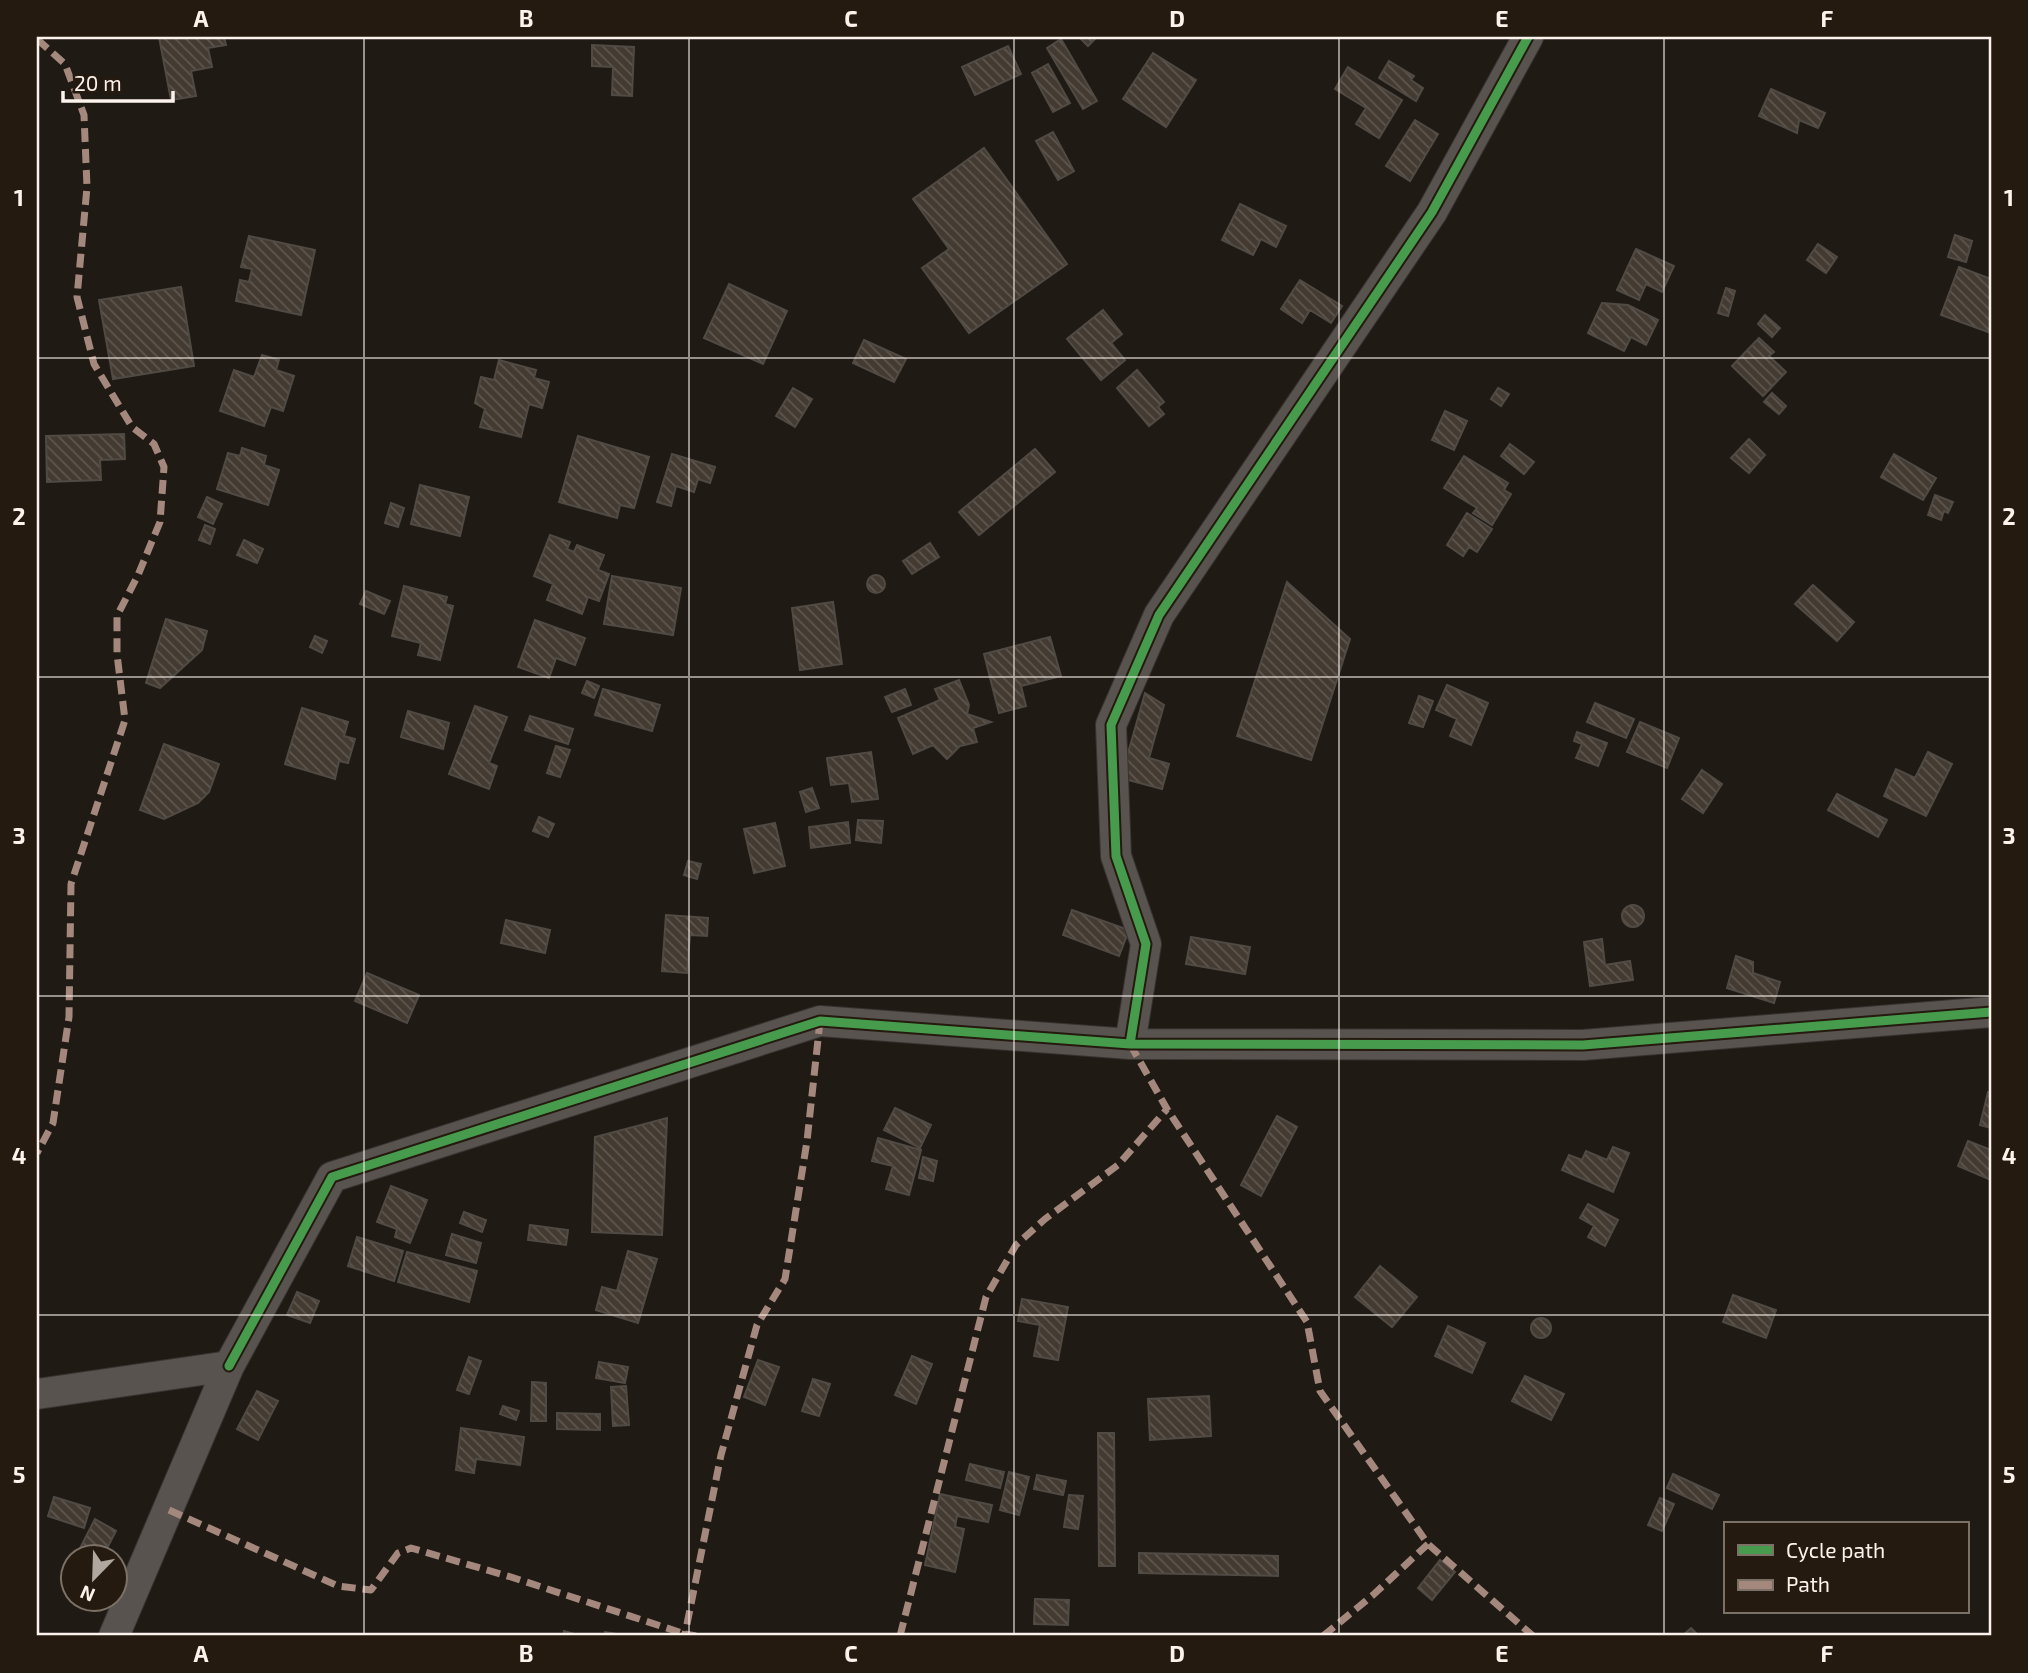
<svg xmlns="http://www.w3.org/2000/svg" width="2028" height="1673" font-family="'Exo 2',sans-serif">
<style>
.building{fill:url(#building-back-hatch);stroke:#504a45;stroke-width:2}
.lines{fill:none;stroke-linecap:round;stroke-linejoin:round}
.street-casing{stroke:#383330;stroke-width:32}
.street{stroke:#58534f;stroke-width:30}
.quiet{stroke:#a5887d;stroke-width:7;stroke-dasharray:14 7;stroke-linecap:butt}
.cycleway-casing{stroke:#251a0f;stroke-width:13}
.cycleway{stroke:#469c4c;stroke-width:9}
.grid{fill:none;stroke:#fcf3ec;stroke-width:2;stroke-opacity:0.55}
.neatline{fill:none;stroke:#fcf3ec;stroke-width:2.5}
.grid-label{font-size:23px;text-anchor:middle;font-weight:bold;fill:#fcf3ec}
</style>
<defs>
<pattern id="building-back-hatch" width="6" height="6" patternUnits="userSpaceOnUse" patternTransform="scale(1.75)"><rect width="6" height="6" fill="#433a31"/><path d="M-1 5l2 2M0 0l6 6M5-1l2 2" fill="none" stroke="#5f574f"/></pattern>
</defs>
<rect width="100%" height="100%" fill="#201a14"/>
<!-- building -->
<path class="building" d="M159,37H224L226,45L208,48L212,67L191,71L196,96L171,100Z
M1079,37H1097L1088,46Z
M1061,39L1097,101L1083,109L1047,48Z
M592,45L634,47L632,96L612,95L613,67L592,66Z
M1008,46L1021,74L975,95L962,67Z
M1153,53L1196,80L1166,127L1123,99Z
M1389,61L1414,76L1411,80L1423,88L1416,101L1379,78Z
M1048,64L1070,103L1053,112L1032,73Z
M1348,67L1402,100L1379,138L1356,124L1366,108L1335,89Z
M1771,89L1825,113L1818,128L1799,120L1797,133L1759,116Z
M1415,120L1438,134L1410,181L1386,166Z
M1053,132L1074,171L1058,180L1036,141Z
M984,148L1067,264L969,333L922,268L949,249L913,199Z
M1240,204L1286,226L1276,247L1261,239L1253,255L1222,240Z
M1955,235L1972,241L1966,262L1948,257Z
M249,236L315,250L301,315L236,301L240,280L249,282L252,269L241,267Z
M1818,244L1837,257L1826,273L1807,260Z
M1636,249L1674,266L1662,292L1646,284L1639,300L1617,290Z
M1959,267L1991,279V333L1941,315Z
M1300,280L1342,306L1331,323L1310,310L1302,323L1281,309Z
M729,284L787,311L763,364L704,338Z
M181,287L194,366L113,379L99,300Z
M1726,288L1735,291L1728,316L1718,313Z
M1602,303L1628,305L1658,320L1646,345L1631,337L1624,351L1588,333Z
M1103,310L1122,334L1111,343L1125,360L1101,380L1067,339Z
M1765,315L1780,328L1772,337L1758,324Z
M1759,338L1774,352L1769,356L1786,372L1763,396L1732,366Z
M864,340L906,359L894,382L853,363Z
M262,355L279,360L276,370L294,376L283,411L271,407L264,426L220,411L234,370L254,377Z
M499,360L536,370L534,378L549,382L542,408L529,404L521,437L480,427L485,409L475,403L481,377L494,380Z
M1137,370L1164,402L1158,407L1164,414L1149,426L1117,388Z
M793,388L812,399L795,427L776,416Z
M1498,388L1509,394L1501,406L1491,399Z
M1772,393L1786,406L1779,414L1764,402Z
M1445,411L1467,421L1454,450L1432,440Z
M124,434L125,459L100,460L101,480L47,482L46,436Z
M578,436L649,457L634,508L620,505L617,518L559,502Z
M1749,439L1765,455L1749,473L1731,458Z
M1510,444L1534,462L1524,474L1501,456Z
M242,448L266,456L264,465L279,470L268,505L217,489L228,453L240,456Z
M1035,449L1055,472L979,535L959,512Z
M672,454L715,467L710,483L698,479L694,492L676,486L671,506L657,502Z
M1894,454L1936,478L1923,500L1881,477Z
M1464,456L1508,483L1504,490L1511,494L1492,525L1473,513L1477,508L1444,488Z
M420,485L469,497L460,536L411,524Z
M1935,495L1953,502L1948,513L1944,511L1941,520L1928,515Z
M207,497L222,504L213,524L198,517Z
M391,503L404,508L398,527L385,523Z
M1467,513L1492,529L1477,552L1469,547L1463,556L1447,545Z
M205,525L215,529L210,544L199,540Z
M550,535L570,542L567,549L574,552L577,545L604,555L598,570L609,574L599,601L588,597L582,614L547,600L553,584L534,576Z
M244,540L263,549L257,563L237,555Z
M930,543L939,557L912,574L903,561Z
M867 584a9 9 0 1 1 18 0a9 9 0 1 1-18 0Z
M612,576L681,588L673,635L604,624Z
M1287,582L1350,639L1311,760L1237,736Z
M1813,585L1854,622L1837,641L1795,604Z
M404,586L447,597L445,604L453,606L440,660L418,655L421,643L392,636Z
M366,591L390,601L384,614L360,604Z
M833,602L842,664L800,670L792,608Z
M166,619L207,631L202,650L160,688L146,683Z
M535,620L585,638L575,665L556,658L549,678L518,667Z
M315,636L327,641L322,653L310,647Z
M1050,637L1061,676L1021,686L1026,706L999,713L984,654Z
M959,680L969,705L967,714L991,722L973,728L977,742L960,746L947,759L933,745L913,754L898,718L940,700L935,689Z
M587,681L599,686L594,698L582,693Z
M1447,685L1488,703L1471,745L1450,736L1457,719L1436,710Z
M603,689L660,705L652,731L595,715Z
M905,689L911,705L892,712L885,697Z
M1145,693L1164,705L1149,758L1169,764L1162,789L1121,778Z
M1419,696L1433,701L1423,727L1409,723Z
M1595,703L1634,719L1626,738L1587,722Z
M475,706L507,717L489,763L497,766L489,789L449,774Z
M302,708L348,722L344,736L355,739L348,763L339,761L335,779L285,764Z
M408,711L449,723L443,749L401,737Z
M530,716L573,729L568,744L525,730Z
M1640,722L1679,738L1667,768L1627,752Z
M1577,732L1607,743L1598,766L1576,758L1582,744L1574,741Z
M164,744L219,764L209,792L198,803L164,819L140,810Z
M556,746L570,750L560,777L547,773Z
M871,752L878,799L852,802L849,783L831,785L827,758Z
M1928,752L1952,764L1926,816L1884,796L1896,769L1915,778Z
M1702,770L1722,784L1703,813L1682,799Z
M812,788L819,808L806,812L800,792Z
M1837,794L1887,820L1878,837L1828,810Z
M539,817L554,824L548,837L533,831Z
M858,820L883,821L881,843L856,840Z
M848,822L850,843L811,848L809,827Z
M775,823L785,866L754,873L744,829Z
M688,861L701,864L697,879L684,875Z
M1622 916a11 11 0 1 1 22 0a11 11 0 1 1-22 0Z
M1072,910L1129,930L1119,956L1063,935Z
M666,915L708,918L707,936L690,935L687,973L662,971Z
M506,920L550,930L545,953L501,943Z
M1191,937L1250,947L1245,974L1186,964Z
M1602,939L1605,965L1630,961L1633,980L1590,986L1584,942Z
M1736,956L1753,962V973L1780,982L1774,1003L1727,988Z
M367,973L419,995L407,1023L355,1001Z
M1988,1092L1991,1093V1128L1980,1125Z
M895,1108L931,1125L920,1148L884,1130Z
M1277,1116L1297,1127L1261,1196L1241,1185Z
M667,1118L662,1235L592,1232L595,1137Z
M878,1138L921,1150L909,1195L886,1189L893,1166L872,1161Z
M1968,1141L1991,1150V1180L1958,1166Z
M1613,1147L1629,1153L1613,1192L1562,1170L1569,1155L1582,1160L1586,1151L1607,1160Z
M923,1157L937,1161L933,1181L919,1178Z
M391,1186L427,1200L410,1243L395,1237L397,1229L377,1222Z
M1588,1204L1618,1220L1605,1246L1588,1237L1594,1226L1580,1218Z
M464,1212L486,1220L482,1232L460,1223Z
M530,1225L568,1230L566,1245L528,1240Z
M452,1234L481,1243L476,1263L446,1255Z
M357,1237L403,1251L394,1281L348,1266Z
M628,1251L657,1259L638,1323L596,1310L602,1287L617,1291Z
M407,1252L477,1271L469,1302L398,1282Z
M1380,1266L1417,1297L1392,1327L1355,1297Z
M297,1292L319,1301L310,1323L287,1315Z
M1733,1295L1776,1310L1766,1338L1723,1322Z
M1022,1299L1068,1307L1058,1360L1034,1356L1040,1325L1018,1321Z
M1531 1328a10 10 0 1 1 20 0a10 10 0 1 1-20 0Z
M1448,1326L1485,1343L1472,1373L1435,1356Z
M912,1356L932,1364L916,1404L895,1395Z
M469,1357L481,1361L469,1394L457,1390Z
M758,1360L779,1367L765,1405L744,1397Z
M599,1362L628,1367L625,1383L596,1378Z
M1525,1376L1564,1394L1551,1420L1512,1401Z
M813,1379L830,1384L819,1416L802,1411Z
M532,1382L546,1383V1421H531Z
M626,1386L629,1425L613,1426L611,1387Z
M257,1391L278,1401L258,1440L237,1429Z
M1209,1396L1211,1436L1150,1440L1148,1399Z
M503,1406L519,1411L516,1420L500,1414Z
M557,1413L600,1414V1430L557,1429Z
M461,1428L524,1437L520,1465L476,1459L474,1473L456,1470Z
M1098,1433H1114L1115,1566H1099Z
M970,1464L1004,1472L1000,1488L966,1480Z
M1009,1472L1029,1477L1019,1515L1000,1510Z
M1673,1474L1719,1495L1712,1509L1667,1488Z
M1037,1475L1066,1481L1063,1495L1034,1489Z
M940,1494L992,1505L988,1522L957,1516L955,1527L964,1529L955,1572L925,1565Z
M1069,1495L1083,1496L1078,1529L1064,1527Z
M54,1497L90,1508L84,1528L48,1516Z
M1660,1498L1674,1504L1662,1531L1648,1525Z
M95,1519L116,1531L102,1558H75Z
M1139,1553L1278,1556V1576L1139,1573Z
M1440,1560L1455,1572L1432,1600L1418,1588Z
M1035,1599L1069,1600L1068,1625L1034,1624Z
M1691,1628L1699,1636H1682Z
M564,1631L581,1636H563Z
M605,1632L622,1635L621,1636H604Z"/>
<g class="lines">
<!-- street casing -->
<g class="street-casing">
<path id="street" d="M1130,1044L1146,944L1116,856L1111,725L1159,615L1432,212L1528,37
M229,1366L332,1177L820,1021L1130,1044L1583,1045L1991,1012
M37,1394L229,1366L114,1636"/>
</g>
<!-- street -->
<use href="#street" class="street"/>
<!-- quiet -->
<path class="quiet" d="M37,39L65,64L84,115L87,187L77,297L94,364L132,427L154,444L164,467L160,522L138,575L117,616V654L125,720L71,884L69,1017L53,1123L37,1153
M1130,1044L1167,1109L1307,1322L1320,1391L1428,1544L1533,1636
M169,1510L338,1586L371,1590L398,1553L411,1548L511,1577L685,1634L683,1636
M696,1636L685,1634L721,1455L757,1325L785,1279L807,1141L820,1021
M900,1636L986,1297L1016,1245L1045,1219L1118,1165L1167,1109
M1323,1636L1373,1595L1428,1544"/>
<!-- cycleway casing -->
<g class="cycleway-casing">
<path id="cycleway" d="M1130,1044L1146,944L1116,856L1111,725L1159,615L1432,212L1528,37
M229,1366L332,1177L820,1021L1130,1044L1583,1045L1991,1012"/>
</g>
<!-- cycleway -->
<use href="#cycleway" class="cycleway"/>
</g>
<!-- grid -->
<path class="grid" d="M364,37V1636M689,37V1636M1014,37V1636M1339,37V1636M1664,37V1636M37,358H1991M37,677H1991M37,996H1991M37,1315H1991"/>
<!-- border -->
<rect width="2028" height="1673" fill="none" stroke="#251a0f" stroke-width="77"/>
<!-- legend -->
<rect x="1724" y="1522" width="245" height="91" fill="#251a0f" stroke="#7b7167" stroke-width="2"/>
<rect x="1738" y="1545" width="35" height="10" fill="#469c4c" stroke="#7b7167" stroke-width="2"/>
<text x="1786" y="1558" font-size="21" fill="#fcf3ec">Cycle path</text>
<rect x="1738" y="1580" width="35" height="10" fill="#a5887d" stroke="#7b7167" stroke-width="2"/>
<text x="1786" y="1592" font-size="21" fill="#fcf3ec">Path</text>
<!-- north arrow -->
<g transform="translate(94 1578) rotate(203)"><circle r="33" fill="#251a0f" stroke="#7b7167" stroke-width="2"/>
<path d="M0-5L12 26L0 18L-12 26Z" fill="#afa7a0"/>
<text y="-10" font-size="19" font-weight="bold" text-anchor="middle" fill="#fcf3ec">N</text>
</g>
<!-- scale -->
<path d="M63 91v10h110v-10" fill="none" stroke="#fcf3ec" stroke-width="3.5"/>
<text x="74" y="91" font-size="21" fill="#fcf3ec" stroke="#251a0f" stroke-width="5" paint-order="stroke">20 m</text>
<rect x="38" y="38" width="1952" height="1596" class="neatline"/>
<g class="grid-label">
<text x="201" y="27">A</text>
<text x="526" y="27">B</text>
<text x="851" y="27">C</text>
<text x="1177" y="27">D</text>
<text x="1502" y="27">E</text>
<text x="1827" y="27">F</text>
<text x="19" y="206">1</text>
<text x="2009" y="206">1</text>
<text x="19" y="525">2</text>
<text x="2009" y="525">2</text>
<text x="19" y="844">3</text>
<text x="2009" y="844">3</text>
<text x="19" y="1164">4</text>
<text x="2009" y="1164">4</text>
<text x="19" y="1483">5</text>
<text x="2009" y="1483">5</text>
<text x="201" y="1662">A</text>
<text x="526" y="1662">B</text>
<text x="851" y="1662">C</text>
<text x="1177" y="1662">D</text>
<text x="1502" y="1662">E</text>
<text x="1827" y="1662">F</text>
</g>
</svg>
